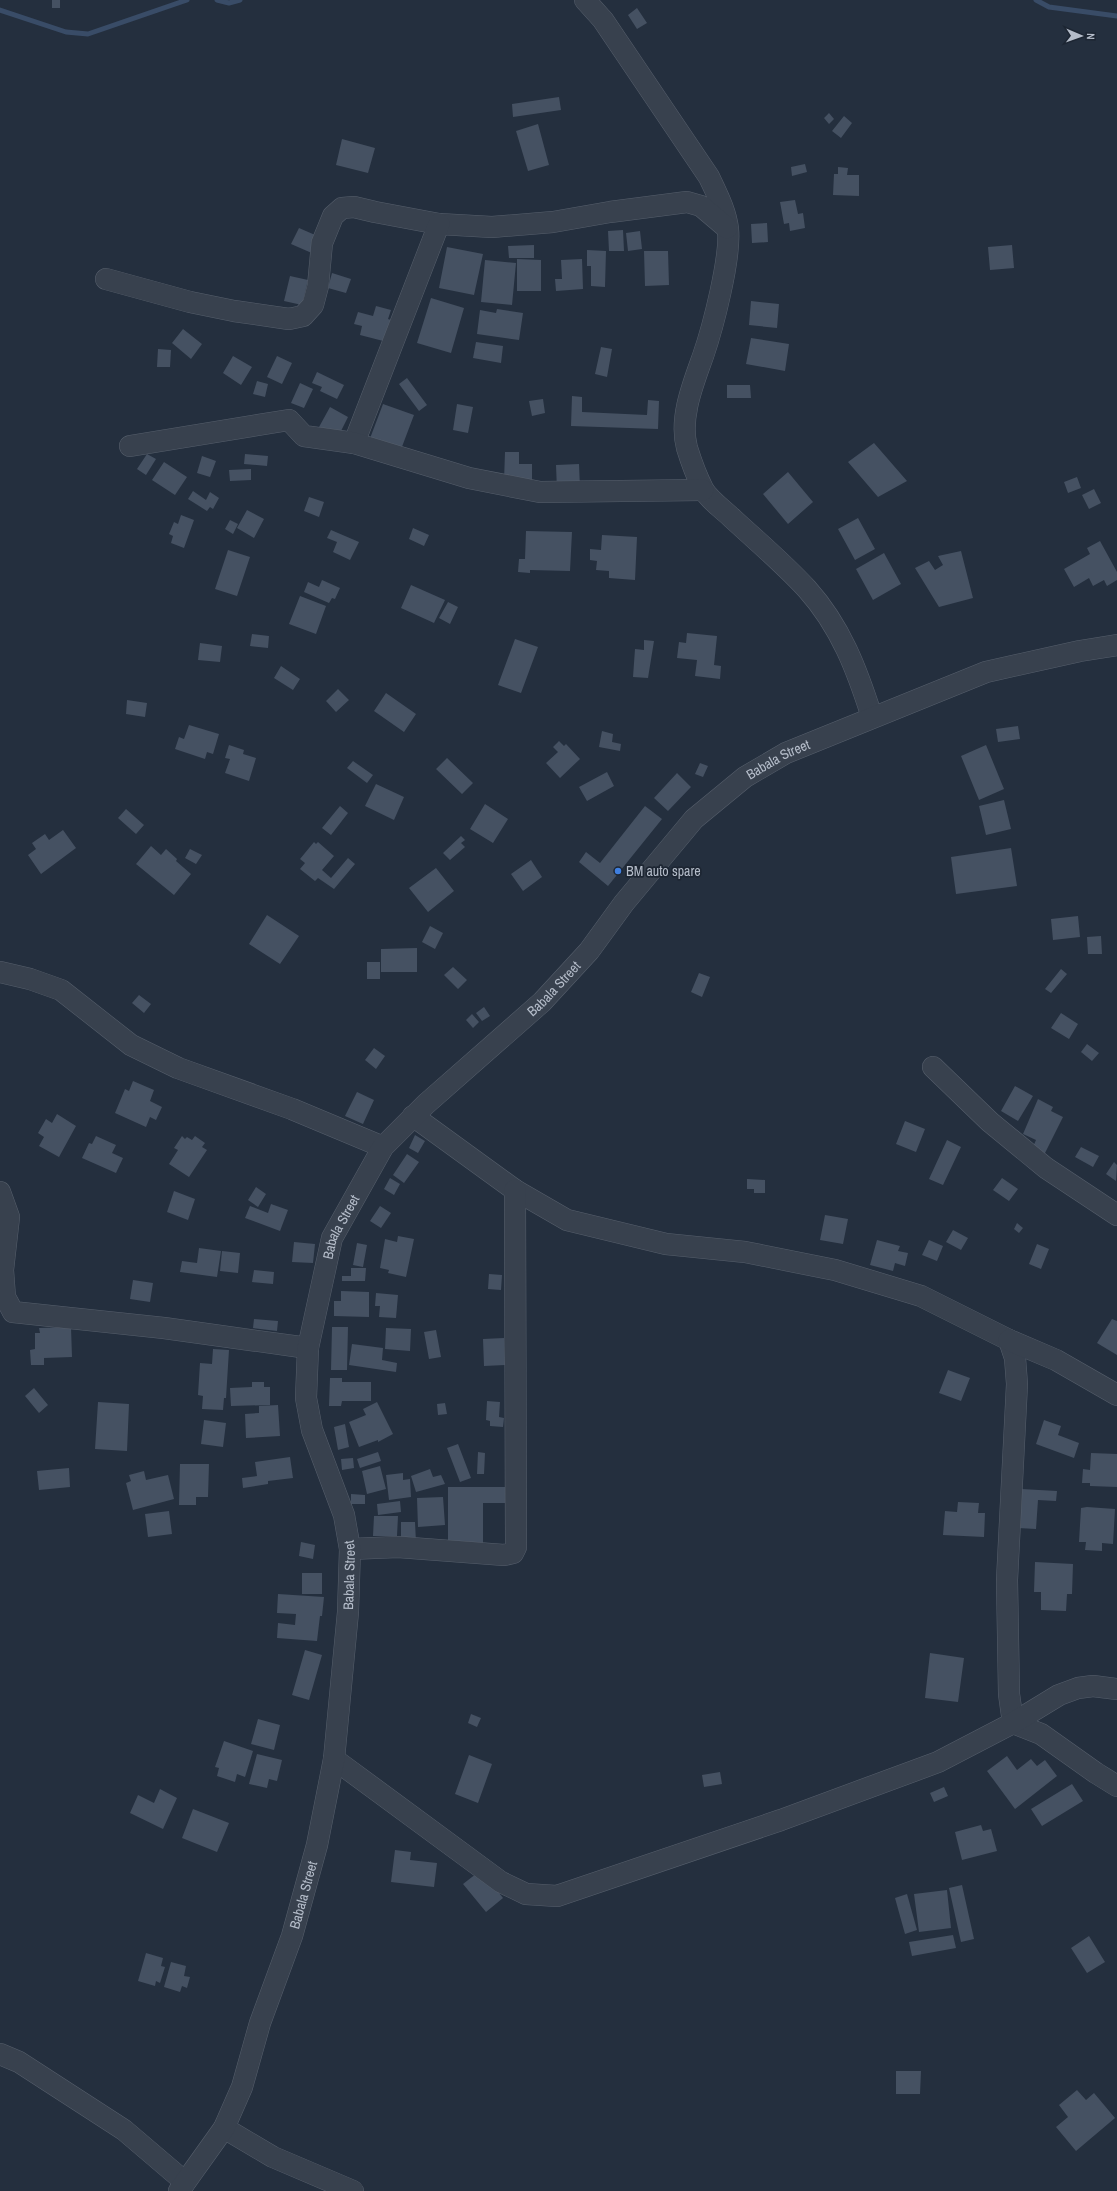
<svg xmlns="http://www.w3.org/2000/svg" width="1117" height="2191" font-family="'Archivo Narrow',sans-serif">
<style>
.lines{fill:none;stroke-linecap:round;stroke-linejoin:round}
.stream{stroke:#394c67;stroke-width:5}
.building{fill:#455162}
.minor-casing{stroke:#565f6c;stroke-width:22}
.minor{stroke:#38414e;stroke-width:21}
.shop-dot{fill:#3f7fe0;stroke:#1d2633;stroke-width:1.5}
.labels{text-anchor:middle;stroke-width:3.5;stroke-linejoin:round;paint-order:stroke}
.street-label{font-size:14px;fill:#b4bcc9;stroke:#1d2633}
.poi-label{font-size:14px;fill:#b4bcc9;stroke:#1d2633;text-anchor:start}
</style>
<rect width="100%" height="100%" fill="#242f3e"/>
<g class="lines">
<!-- stream -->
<path class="stream" d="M217,0L229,3L240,0
M1036,0L1049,7L1117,16
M0,10L66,32L88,34L187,0"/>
</g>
<!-- building -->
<path class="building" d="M52,0H60V8H52Z
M637,8L647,23L637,29L628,15Z
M559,97L561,110L513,117L512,104Z
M829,113L834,119L829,124L824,118Z
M844,116L852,123L841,138L832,131Z
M538,124L549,165L528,171L516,131Z
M342,139L375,148L368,173L336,165Z
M805,164L807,172L792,176L791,167Z
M838,167L848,168L847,175H859V196L833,195L834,174H838Z
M795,200L798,214L803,213L805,228L790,231L789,223L784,224L780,202Z
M767,223L768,242L752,243L751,224Z
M299,228L322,238L314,254L291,244Z
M623,230L624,251H609L608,231Z
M640,231L642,249L628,251L626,233Z
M534,245V258H509L508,246Z
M1012,245L1014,268L990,270L988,247Z
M447,247L483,254L474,295L439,288Z
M587,250L606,251L605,287L591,286V266H587Z
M644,251H668L669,285L645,286Z
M517,259L541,260V291H517Z
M582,259L583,289L556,291L555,279H562L561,260Z
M485,260L516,263L512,305L481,302Z
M332,273L351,279L346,293L328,288Z
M290,276L308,280L302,305L284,301Z
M431,298L464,308L451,353L417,343Z
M751,301L779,304L777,328L749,325Z
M376,306L391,310L388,319L397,322L391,343L360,335L362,326L354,324L358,312L373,316Z
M497,309L523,313L519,340L477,334L480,310L496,313Z
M183,329L202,344L191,359L172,343Z
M751,338L789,344L785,371L746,364Z
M476,342L503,346L501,363L473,358Z
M601,347L612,349L607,377L595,374Z
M158,349L171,350L170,367H157Z
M233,356L252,367L241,385L223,373Z
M277,356L292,363L282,384L267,377Z
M317,372L344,385L337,399L320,391L322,387L312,383Z
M407,378L427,405L419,411L399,384Z
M257,381L268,384L265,397L253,394Z
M300,383L313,389L304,408L291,403Z
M727,385H750L751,398H727Z
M572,396L582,397V412L647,415L648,400L659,401L658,429L571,426Z
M543,399L545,413L532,416L529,401Z
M383,404L414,415L400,452L369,441Z
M457,404L473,407L468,433L453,430Z
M330,407L348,417L338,437L319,427Z
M874,443L907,481L878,497L848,462Z
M505,452H519V464H532V481H504Z
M147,454L156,459L146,475L137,469Z
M245,454L268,456L267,466L244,464Z
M202,456L216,461L210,477L197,473Z
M164,462L187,477L175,495L152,480Z
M579,464L580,488L557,490L556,465Z
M251,469V480L230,481L229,470Z
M788,472L813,502L788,524L763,494Z
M1077,477L1081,488L1068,493L1064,482Z
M1094,489L1101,503L1089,509L1082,495Z
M193,491L206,500L210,492L219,498L213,509L210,507L207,511L188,499Z
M309,497L324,502L319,517L304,511Z
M247,510L264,519L254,538L237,528Z
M181,515L194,520L184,548L171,543L173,536L169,534L174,522L178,524Z
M858,518L875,549L855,560L838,529Z
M230,520L238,524L233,534L225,529Z
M413,528L429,535L424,546L409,539Z
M331,530L359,542L350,560L333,552L337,542L327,538Z
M526,531L572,532L570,571L530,570V573L518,572L519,559H525Z
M602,535L637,537L635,580L609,578V571L596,570L597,561L590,560V549L601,550Z
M1100,541L1117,572V580L1107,586L1104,580L1093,586L1089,578L1074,587L1064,569L1090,554L1087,548Z
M228,550L250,557L237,596L215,589Z
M961,551L973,598L939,607L915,568L929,561L935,570L943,565L938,556Z
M884,553L901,584L873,600L856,569Z
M322,580L340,588L335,599L332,598L329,603L304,592L308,582L319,587Z
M411,585L445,600L434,623L401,608Z
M300,596L326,606L316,634L289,624Z
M448,602L458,607L450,624L439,618Z
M687,633L717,636L714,665L721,666L720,679L695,676L697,660L677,658L679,642L686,643Z
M252,634L269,636L268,648L250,646Z
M515,639L538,647L521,693L498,685Z
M644,640L654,641L648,678L633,677L635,649L644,650Z
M200,643L222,646L220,662L198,660Z
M281,666L300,679L293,690L274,678Z
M338,689L349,700L336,712L326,701Z
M386,693L416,714L404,732L374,711Z
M127,700L147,703L145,717L126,714Z
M189,725L219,734L213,754L207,752L205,759L175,749L179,737L184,739Z
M1018,726L1020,739L998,742L996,729Z
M602,731L613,734L612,742L621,744L620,751L599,747Z
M559,741L564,746L566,744L580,759L560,778L546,763L558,752L553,747Z
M229,745L244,750L243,754L256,758L249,781L225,773L230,759L225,758Z
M986,745L1004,789L979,800L961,756Z
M447,758L473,783L462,794L436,769Z
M353,761L373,775L367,783L347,768Z
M700,763L708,766L703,777L695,774Z
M607,772L614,786L587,801L579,787Z
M677,773L691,787L668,811L654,798Z
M376,784L404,797L394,820L365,806Z
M1004,800L1011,829L986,835L979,806Z
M485,804L508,819L493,843L470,829Z
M340,806L348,813L331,835L322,828Z
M645,806L662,819L608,886L579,862L586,852L600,863Z
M126,809L144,825L136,834L118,818Z
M63,830L76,848L41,874L28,855L36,849L32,843L45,834L49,840Z
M461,836L465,840L461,843L465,847L450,860L443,853Z
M314,842L316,844L318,842L334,856L322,870L331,878L348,858L355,864L334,889L318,878L315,881L300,869L305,863L300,859Z
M151,846L161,855L166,849L177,859L176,861L191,874L174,895L136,864Z
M1011,848L1017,886L956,894L951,857Z
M190,849L202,855L196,864L185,858Z
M531,860L542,877L523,891L511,874Z
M436,868L454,891L428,912L409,888Z
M267,915L299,936L280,964L249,944Z
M1078,916L1080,937L1053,940L1051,919Z
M430,926L443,933L435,949L422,942Z
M1101,936L1102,954H1088L1087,937Z
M417,948V972H381V949Z
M367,962H380V979H367Z
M453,967L467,980L458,989L444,975Z
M1061,969L1067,974L1051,993L1045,989Z
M699,973L710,977L702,997L691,992Z
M139,995L151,1004L144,1013L132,1003Z
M484,1007L490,1016L482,1021L476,1013Z
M1061,1013L1078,1024L1069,1039L1051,1028Z
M472,1014L479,1022L473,1028L466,1020Z
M1087,1044L1099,1053L1092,1061L1081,1052Z
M374,1048L385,1056L376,1069L365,1060Z
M133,1081L154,1090L150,1101L162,1107L156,1120L150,1117L146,1127L115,1113L125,1089L129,1091Z
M1015,1086L1033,1096L1018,1121L1001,1111Z
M357,1092L374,1100L363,1124L345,1116Z
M1038,1099L1053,1107L1051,1111L1063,1117L1044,1155L1032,1149L1036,1140L1023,1134Z
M57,1114L76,1126L59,1157L39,1146L44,1137L38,1133L46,1119L52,1123Z
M905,1121L925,1129L916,1152L896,1144Z
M415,1135L425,1141L418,1153L409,1148Z
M96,1136L116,1145L112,1153L123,1158L116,1173L82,1158L89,1143L92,1144Z
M182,1136L185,1139L187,1137L192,1140L195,1136L205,1143L202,1147L207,1150L189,1177L169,1164L178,1150L174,1148Z
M947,1140L961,1147L943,1185L929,1179Z
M1081,1147L1099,1156L1093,1167L1075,1157Z
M407,1154L419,1162L404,1183L393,1175Z
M1114,1162L1117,1165L1116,1181L1106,1174Z
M390,1178L400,1184L394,1195L384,1189Z
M1002,1178L1018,1189L1009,1201L993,1190Z
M747,1179L765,1180V1193H754V1189H747Z
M256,1187L266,1194L258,1207L248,1200Z
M174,1191L195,1199L188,1220L167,1212Z
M271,1204L288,1210L280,1231L245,1218L250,1206L268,1213Z
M380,1206L391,1213L381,1228L370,1221Z
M825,1215L848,1219L843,1244L820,1240Z
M1017,1223L1023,1228L1019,1233L1014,1229Z
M953,1230L968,1238L961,1250L946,1242Z
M398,1236L414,1239L406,1277L388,1273L389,1270L380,1268L385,1239L397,1242Z
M877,1240L900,1246L898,1251L908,1253L905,1266L895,1263L893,1271L870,1265Z
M929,1240L943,1246L937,1261L922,1255Z
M294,1242L315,1244L313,1263L292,1262Z
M357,1243L367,1245L363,1267L353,1265Z
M1037,1244L1049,1249L1041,1269L1029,1264Z
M199,1248L221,1251L217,1277L180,1272L182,1261L197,1263Z
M222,1251L240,1253L238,1273L220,1271Z
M351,1268H366L365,1281H342V1276H351Z
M254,1270L274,1272L273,1284L252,1282Z
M489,1274L502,1275L501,1290L488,1289Z
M133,1280L153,1283L150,1302L130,1299Z
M341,1291L369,1292V1317L334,1316V1301H341Z
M376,1293L398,1295L396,1318L379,1317L380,1306H375Z
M254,1319L278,1321L277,1331L253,1328Z
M1112,1319L1117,1321V1355L1097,1343Z
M71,1327L72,1357L44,1358V1365H31L30,1350L35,1349V1333H40L39,1328Z
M332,1327H348L347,1370H331Z
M386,1328L411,1329L410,1351L385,1349Z
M436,1330L441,1357L429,1359L424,1332Z
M504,1338L505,1365L484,1366L483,1339Z
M352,1344L383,1348L382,1360L397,1363L396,1372L349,1365Z
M213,1349L229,1350L226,1398H224L223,1410L202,1409L203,1396L198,1395L200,1363L212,1364Z
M948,1370L970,1378L961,1401L939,1393Z
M330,1378H342V1382H371V1401H342L341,1406H329Z
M252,1382H264V1387H270V1405L231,1406L230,1388L252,1387Z
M34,1388L48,1405L39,1413L25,1396Z
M487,1401L500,1402L499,1417L504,1418L503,1427L490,1426V1421L486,1420Z
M98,1402L129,1404L127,1451L95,1449Z
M377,1402L393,1434L378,1442V1440L359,1447L349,1422L366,1415L363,1409Z
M445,1403L447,1414L438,1415L437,1404Z
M278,1405L280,1436L246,1438L245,1414L259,1413V1406Z
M204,1420L226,1423L223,1447L201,1444Z
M1044,1420L1061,1426L1058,1435L1079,1443L1074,1458L1036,1444Z
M345,1424L349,1447L338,1450L334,1427Z
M458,1444L471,1478L460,1482L447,1448Z
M378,1452L381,1461L360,1468L357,1459Z
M478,1452L485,1453L484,1474H477Z
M1091,1453L1117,1454V1487L1090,1486V1483H1082L1083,1469L1090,1470Z
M290,1457L293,1478L268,1481V1484L243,1488L242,1478L257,1476L255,1462Z
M353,1458L354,1468L342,1470L341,1459Z
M180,1464H209L208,1497H196V1505H179Z
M380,1466L386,1489L367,1494L362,1471Z
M69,1468L70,1487L39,1490L37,1471Z
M430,1469L433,1477L441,1475L445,1484L416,1492L411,1476Z
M144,1471L146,1480L168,1475L174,1499L133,1510L126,1483L131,1481L129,1475Z
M403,1473V1480L410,1479L411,1497L389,1500L386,1475Z
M448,1487H508V1503H483V1547H448Z
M1021,1489L1057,1491L1056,1501L1038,1500L1036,1529L1018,1528Z
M351,1494L365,1495V1504H351Z
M443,1497L445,1525L418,1527L417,1498Z
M400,1501L401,1512L378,1515L377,1504Z
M958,1502L979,1503L978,1513H985L984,1537L943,1535L945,1511L957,1512Z
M1087,1507L1115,1509L1113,1544L1102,1543V1551L1085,1550L1086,1542H1079L1081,1508Z
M169,1511L172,1534L148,1537L145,1514Z
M374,1516H398L397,1536H373Z
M401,1522H415L416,1542L401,1543Z
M301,1542L315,1545L313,1559L299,1556Z
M1035,1562L1073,1564L1072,1594H1067L1066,1611L1041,1610V1592H1034Z
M302,1573H322V1594H302Z
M278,1594L324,1597L322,1616H320L317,1641L277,1638L278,1623L295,1625L296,1614L277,1613Z
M305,1650L322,1655L309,1700L292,1695Z
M930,1653L964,1658L958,1702L925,1698Z
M471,1714L481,1718L477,1727L468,1723Z
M258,1719L280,1725L274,1750L251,1744Z
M224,1741L253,1751L245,1777L237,1774L235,1782L217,1776L219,1768L215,1767Z
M257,1754L282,1760L277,1781L269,1779L267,1788L249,1784Z
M469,1755L492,1764L478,1803L455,1794Z
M1007,1756L1017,1770L1031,1759L1037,1766L1045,1760L1057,1776L1015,1809L987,1771Z
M720,1772L722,1784L704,1787L702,1775Z
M1072,1784L1083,1801L1042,1826L1031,1809Z
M944,1787L948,1796L934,1802L930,1793Z
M160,1789L177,1798L163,1829L130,1813L138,1795L154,1803Z
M193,1809L229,1823L217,1852L182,1838Z
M981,1825L983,1831L991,1829L997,1851L962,1860L955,1832Z
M395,1850L411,1852L410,1860L437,1863L434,1887L391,1882Z
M481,1870L503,1898L486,1912L463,1884Z
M962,1885L974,1939L961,1942L949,1888Z
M947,1890L951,1928L919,1932L914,1894Z
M907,1894L917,1930L905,1934L895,1898Z
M953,1935L956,1948L912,1956L909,1942Z
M1089,1936L1105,1962L1087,1973L1071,1948Z
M146,1953L163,1958L161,1966L165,1967L160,1983L156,1981L155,1986L138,1981Z
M171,1962L186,1966L184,1976L190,1977L187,1988L182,1986L180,1992L164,1987Z
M896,2071H921L920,2094H896Z
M1077,2090L1086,2100L1094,2093L1115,2118L1076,2151L1056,2127L1068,2117L1059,2105Z"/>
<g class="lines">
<!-- minor casing -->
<g class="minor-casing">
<g id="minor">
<path d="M585,0L603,20L709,177C717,194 726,211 728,229C731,258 713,327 703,356C693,384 679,418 687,448C691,461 697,477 703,489C709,500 724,510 733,519C758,542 784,564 807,589C841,627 857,670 872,717"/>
<path d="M106,279L190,302L234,311L289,319L303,316L313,305L318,286L322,243L333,216L342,208L354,207L375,212L439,224L492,227L553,222L610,212L687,202L701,206L727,228"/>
<path d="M354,443L439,224"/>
<path d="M130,446L289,420L304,436L354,443L469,478L540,492L703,490"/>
<path d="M0,972L30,979L61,990L131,1045L178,1068L292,1109L383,1147"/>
<path d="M933,1067L990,1122L1046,1168L1117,1215"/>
<path d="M413,1116L515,1190L567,1220L666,1244L745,1252L835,1270L921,1296L1009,1340L1015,1358L1017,1384L1007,1580L1009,1694L1013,1723L1041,1734L1096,1773L1117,1786"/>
<path d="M0,1192L9,1217L3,1270L5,1297L13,1312L164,1328L308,1348"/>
<path d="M1009,1340L1056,1360L1117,1395"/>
<path d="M350,1549L398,1547L504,1555L513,1553L516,1547L515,1190"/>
<path d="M334,1759L501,1882L526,1894L557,1896L781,1820L938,1762L1013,1723L1059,1695L1078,1688L1093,1686L1117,1689"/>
<path d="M0,2054L19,2062L124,2130L185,2182"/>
<path d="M224,2128L273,2157L353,2191"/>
<path id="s1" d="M179,2191L224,2128L242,2087L260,2023L292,1936L317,1845L334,1759L348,1612L350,1549L344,1515L312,1430L306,1398L308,1348L332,1238L383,1147L426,1104L542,1002L589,951L624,903L694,819L745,777L786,753L986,672L1080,651L1117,645"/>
</g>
</g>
<!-- minor -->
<use href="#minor" class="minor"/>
</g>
<!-- markers -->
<circle class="shop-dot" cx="618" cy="871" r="4"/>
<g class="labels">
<!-- street labels -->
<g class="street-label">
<text dy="5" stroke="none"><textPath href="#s1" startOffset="1656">Babala Street</textPath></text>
<text dy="5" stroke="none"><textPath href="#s1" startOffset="1332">Babala Street</textPath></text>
<text dy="5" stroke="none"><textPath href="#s1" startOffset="1008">Babala Street</textPath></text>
<text dy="5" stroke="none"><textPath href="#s1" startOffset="648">Babala Street</textPath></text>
<text dy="5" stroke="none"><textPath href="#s1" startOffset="324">Babala Street</textPath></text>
</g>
<!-- poi labels -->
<g class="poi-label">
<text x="626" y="876">BM auto spare</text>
</g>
</g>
<!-- north arrow -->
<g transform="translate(1081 36) rotate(92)" stroke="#1d2633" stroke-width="3" paint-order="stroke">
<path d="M0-3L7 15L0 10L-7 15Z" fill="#b4bcc9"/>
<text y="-6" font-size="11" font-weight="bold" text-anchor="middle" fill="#b4bcc9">N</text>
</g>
</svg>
